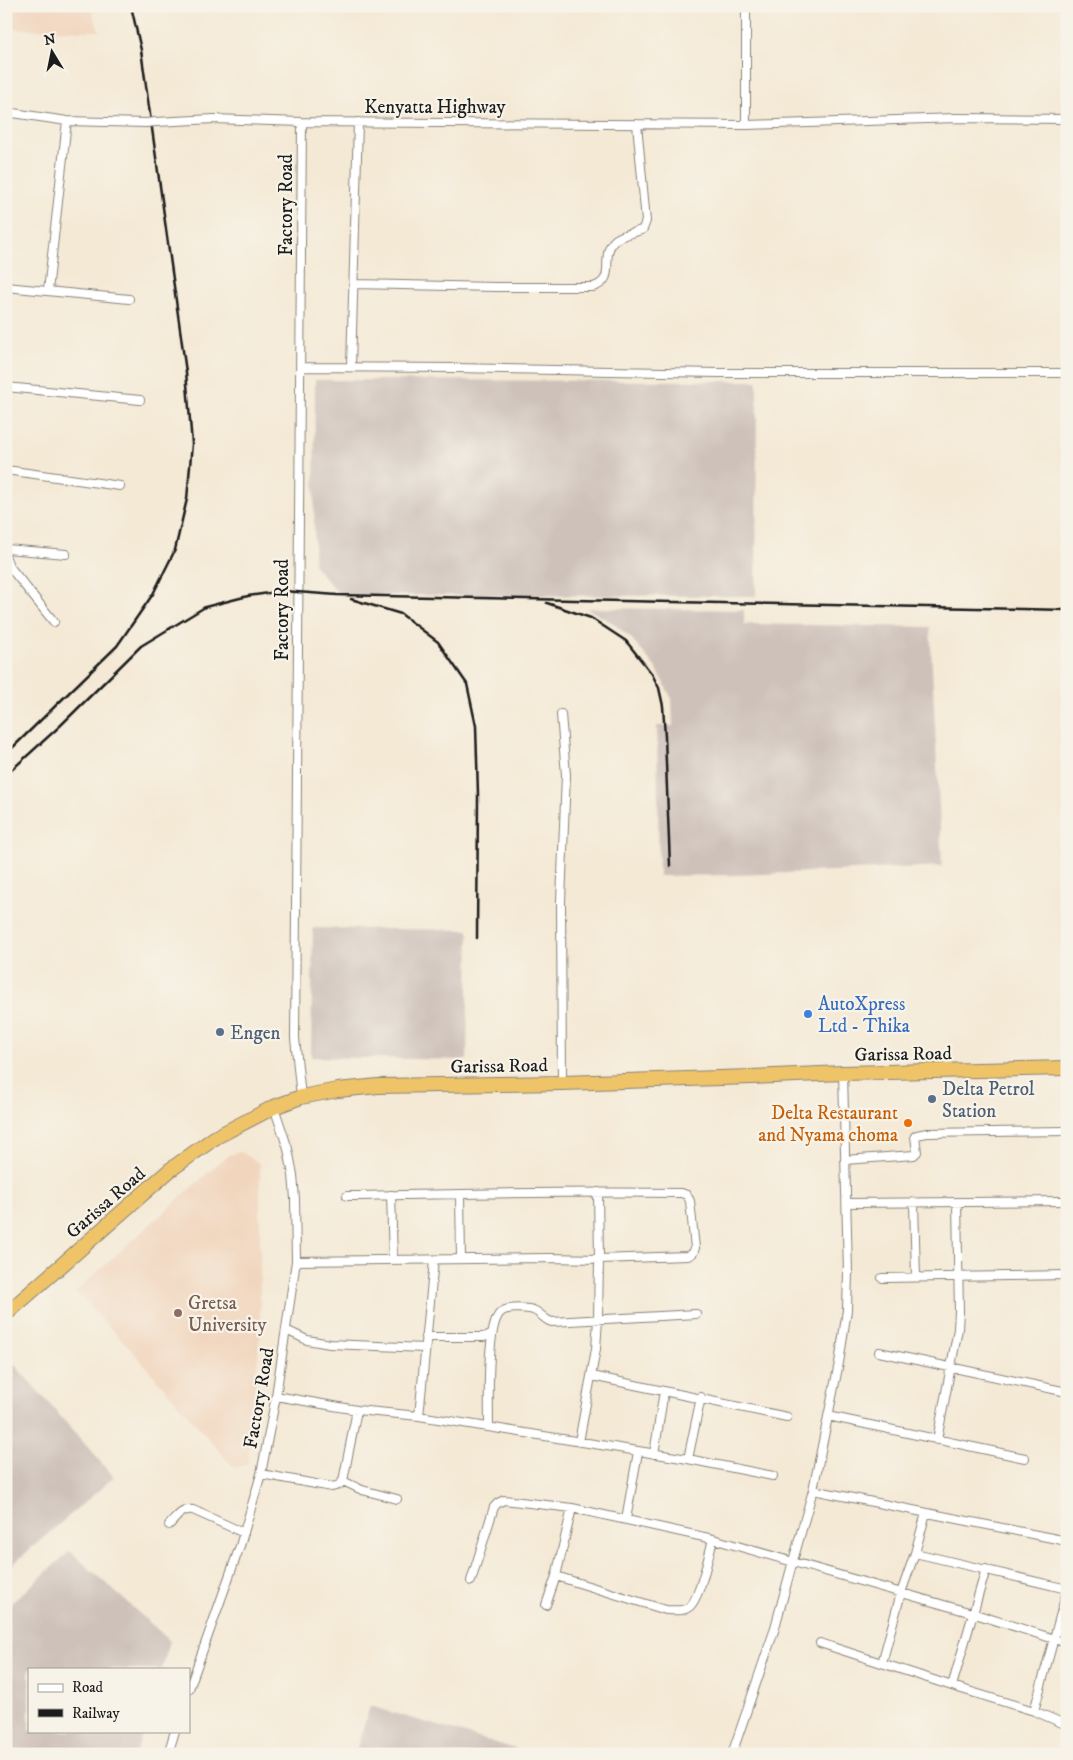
<svg xmlns="http://www.w3.org/2000/svg" width="1073" height="1760" font-family="'IM FELL DW Pica',serif">
<style>
.built{fill:#f1d5bd}
.industrial{fill:#cec1ba}
.lines{fill:none;stroke-linecap:round;stroke-linejoin:round}
.street-casing{stroke:#888278;stroke-width:10}
.highway-casing{stroke:#888278;stroke-width:16}
.street{stroke:#fff;stroke-width:8}
.highway{stroke:#efc469;stroke-width:14}
.rail{stroke:#1c1c1c;stroke-width:2.5}
.street-bridge-casing{stroke:#888278;stroke-width:10;stroke-linecap:butt}
.street-bridge{stroke:#fff;stroke-width:8}
.shop-dot{fill:#3f7fe0;stroke:#f7f3e8;stroke-width:2}
.service-dot{fill:#5c6f8a;stroke:#f7f3e8;stroke-width:2}
.food-dot{fill:#e8710a;stroke:#f7f3e8;stroke-width:2}
.education-dot{fill:#8d6e63;stroke:#f7f3e8;stroke-width:2}
.labels{text-anchor:middle;stroke-width:4.5;stroke-linejoin:round;paint-order:stroke}
.street-label{font-size:19px;fill:#1c1c1c;stroke:#f7f3e8}
.shop-label{font-size:19px;fill:#366cbe;stroke:#f7f3e8;text-anchor:start}
.service-label{font-size:19px;fill:#4e5e75;stroke:#f7f3e8;text-anchor:start}
.food-label{font-size:19px;fill:#c56008;stroke:#f7f3e8;text-anchor:end}
.education-label{font-size:19px;fill:#785e54;stroke:#f7f3e8;text-anchor:start}
</style>
<rect width="100%" height="100%" fill="#f7f3e8"/>
<filter id="ink" filterUnits="userSpaceOnUse"><feTurbulence type="fractalNoise" baseFrequency=".02" numOctaves="2"/><feDisplacementMap in="SourceGraphic" scale="10" xChannelSelector="R" yChannelSelector="G"/><feConvolveMatrix kernelMatrix="1 2 1 2 8 2 1 2 1" color-interpolation-filters="sRGB"/></filter>
<filter id="wash" filterUnits="userSpaceOnUse"><feTurbulence type="fractalNoise" baseFrequency=".0096" numOctaves="4" result="noise"/><feDisplacementMap in="SourceGraphic" scale="20" xChannelSelector="R" yChannelSelector="G"/><feGaussianBlur stdDeviation="1.12" result="paint"/><feColorMatrix in="noise" values="0 0 0 0 0 0 0 0 0 0 0 0 0 0 0 0 0 1.4 0 .05"/><feComposite in="paint" operator="in"/></filter>
<g filter="url(#wash)">
<rect width="100%" height="100%" fill="#f4e9d5"/>
<!-- built -->
<path class="built" d="M6,6H90L99,31L7,29Z
M237,1152L243,1153L260,1164V1333L248,1464L234,1468L129,1347L75,1292L220,1162L228,1156Z"/>
<!-- industrial -->
<path class="industrial" d="M315,380L757,381L756,596L340,595L314,565Z
M586,608L744,610V624L930,627L942,866L741,875L659,876L657,726H673L672,699L656,668L632,639L613,623Z
M313,928L469,930L467,1060L311,1057Z
M6,1355L114,1477L6,1570Z
M70,1551L170,1641L162,1669H29V1731H143L136,1754H6V1688L10,1684L6,1680V1608Z
M370,1706L523,1751L522,1754H355Z"/>
</g>
<g filter="url(#ink)">
<g class="lines">
<!-- street casing -->
<g class="street-casing">
<path id="street" d="M6,86L7,112
M6,112L67,121L146,123
M156,122L214,119L302,122L746,125V6
M746,125L956,118L1067,119
M355,284L496,287H593C618,280 599,256 614,241C622,233 634,234 643,229L646,221L637,124
M6,287L129,299
M48,291L67,121
M301,367L456,368L718,373H1067
M351,367L358,122
M6,387L140,400
M6,470L120,486
M6,549L66,554
M6,558L9,566L54,622
M561,714L566,775L561,901L562,1083
M301,1097L295,1038L302,122
M845,1160L914,1155L917,1152L915,1136L917,1135L927,1133L1067,1131
M460,1194L461,1259
M391,1195L393,1260
M347,1196C459,1194 570,1191 681,1193L687,1195L690,1201L695,1248L693,1253L688,1256L599,1259L598,1192
M847,1203L1067,1201
M914,1203L916,1277
M296,1261L548,1258L599,1259L598,1319L596,1349L579,1442
M882,1278L1067,1275
M286,1330L307,1340L330,1344L425,1348
M426,1337H483L491,1335
M879,1352L1067,1392
M592,1376L787,1417
M276,1396L357,1410L419,1416L688,1459L773,1476
M419,1416L434,1260
M828,1416L1025,1458
M489,1427C489,1405 486,1327 500,1313C505,1307 522,1308 529,1309C540,1310 543,1320 552,1322L696,1314
M937,1440L958,1329L959,1311L957,1203
M654,1454L664,1391
M688,1459L701,1397
M261,1474L332,1487L339,1485L343,1481L357,1410
M343,1481L362,1490L397,1499
M813,1490L1067,1541
M572,1508L556,1576L666,1610C673,1610 683,1612 689,1607C700,1599 709,1554 713,1539
M626,1519L638,1452
M169,1525C176,1518 182,1508 193,1510L244,1533
M915,1553L1067,1589
M471,1581L494,1507L498,1503L504,1500L572,1508L713,1539L972,1613L1067,1643
M546,1605L556,1576
M820,1643L952,1686L1034,1711L1067,1725
M882,1663L901,1593L915,1553L926,1513
M952,1686L986,1569
M189,1689L240,1546L261,1474L276,1396L296,1261L295,1199L293,1175L288,1149L274,1107
M1034,1711L1067,1591
M168,1754L175,1731
M732,1754L774,1631L793,1561L813,1490L839,1363L847,1310L848,1272L843,1073"/>
</g>
<!-- highway casing -->
<g class="highway-casing">
<path id="highway" d="M6,1314L170,1170L216,1137L274,1107L301,1097L338,1090L378,1086L562,1083L751,1077L843,1073L1067,1068"/>
</g>
<!-- street -->
<use href="#street" class="street"/>
<!-- highway -->
<use href="#highway" class="highway"/>
<!-- rail -->
<path class="rail" d="M351,599L401,614L438,642L467,684L476,726L478,794L477,938
M547,603L591,618L626,641L652,674L659,688L663,706L665,737L670,866
M6,754L117,646L153,594L175,550L187,499L192,444L186,372L141,50L131,6
M6,775L60,726L141,646L205,607L248,596L283,591L337,595L1067,610"/>
<!-- street-bridge casing -->
<g class="street-bridge-casing">
<path id="street-bridge" d="M146,123L156,122"/>
</g>
<!-- street-bridge -->
<use href="#street-bridge" class="street-bridge"/>
</g>
</g>
<!-- markers -->
<circle class="shop-dot" cx="808" cy="1014" r="5"/>
<g class="service-dot">
<circle cx="220" cy="1032" r="5"/>
<circle cx="932" cy="1099" r="5"/>
</g>
<circle class="food-dot" cx="908" cy="1123" r="5"/>
<circle class="education-dot" cx="178" cy="1313" r="5"/>
<g class="labels">
<!-- street labels -->
<g class="street-label">
<text x="435" y="113">Kenyatta Highway</text>
<text transform="translate(285 205) rotate(-90)" y="7">Factory Road</text>
<text transform="translate(281 610) rotate(-90)" y="7">Factory Road</text>
<text transform="translate(903 1053) rotate(-1)" y="7">Garissa Road</text>
<text transform="translate(499 1065) rotate(-1)" y="7">Garissa Road</text>
<text transform="translate(105 1202) rotate(-41)" y="7">Garissa Road</text>
<text transform="translate(258 1398) rotate(-80)" y="7">Factory Road</text>
</g>
<!-- shop labels -->
<g class="shop-label">
<text x="818" y="1010">AutoXpress<tspan x="818" dy="22">Ltd - Thika</tspan></text>
</g>
<!-- service labels -->
<g class="service-label">
<text x="230" y="1039">Engen</text>
<text x="942" y="1095">Delta Petrol<tspan x="942" dy="22">Station</tspan></text>
</g>
<!-- food labels -->
<g class="food-label">
<text x="898" y="1119">Delta Restaurant<tspan x="898" dy="22">and Nyama choma</tspan></text>
</g>
<!-- education labels -->
<g class="education-label">
<text x="188" y="1309">Gretsa<tspan x="188" dy="22">University</tspan></text>
</g>
</g>
<!-- margin -->
<rect width="1073" height="1760" fill="none" stroke="#f7f3e8" stroke-width="25"/>
<!-- legend -->
<rect x="28" y="1668" width="162" height="65" fill="#f7f3e8" stroke="#9f9d96"/>
<rect x="38" y="1684" width="25" height="8" fill="#ffffff" stroke="#9f9d96"/>
<text x="72" y="1692" font-size="15" fill="#1c1c1c">Road</text>
<rect x="38" y="1709" width="25" height="8" fill="#1c1c1c" stroke="#9f9d96"/>
<text x="72" y="1718" font-size="15" fill="#1c1c1c">Railway</text>
<!-- north arrow -->
<g transform="translate(52 52) rotate(350)" stroke="#f7f3e8" stroke-width="4" paint-order="stroke">
<path d="M0-4L9 19L0 12L-9 19Z" fill="#1c1c1c"/>
<text y="-8" font-size="14" font-weight="bold" text-anchor="middle" fill="#1c1c1c">N</text>
</g>
</svg>
